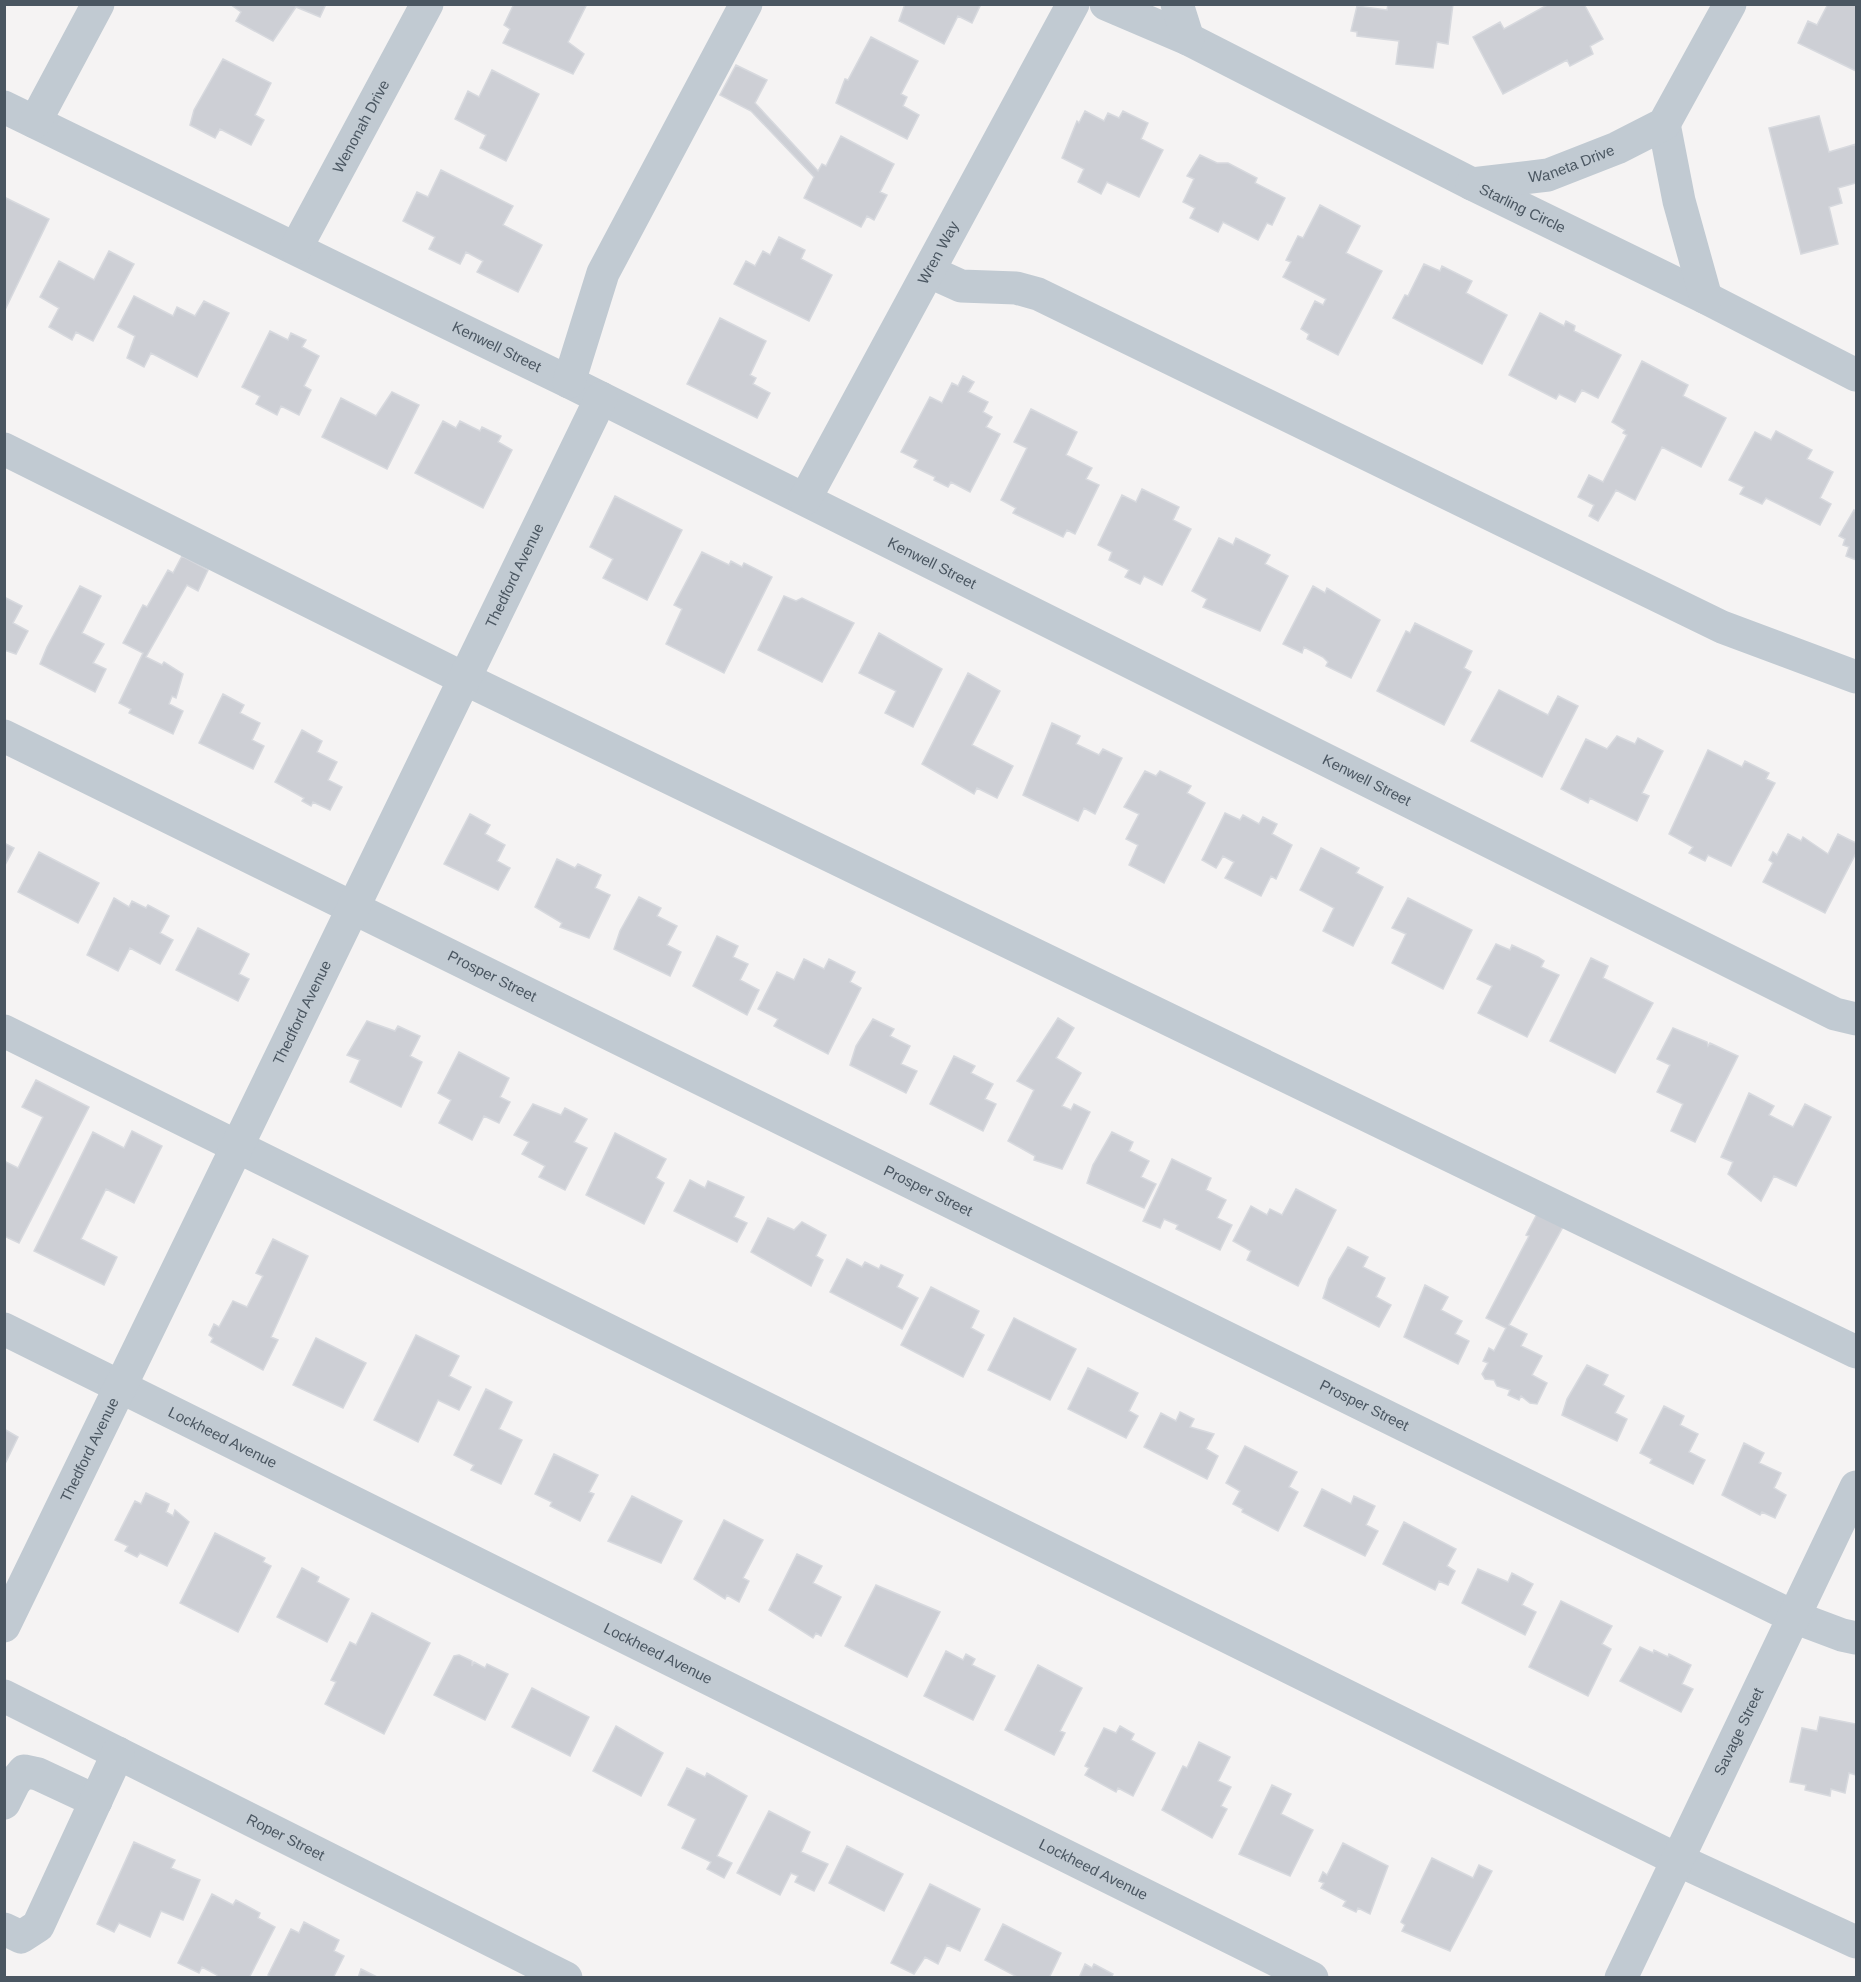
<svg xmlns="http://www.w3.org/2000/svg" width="1861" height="1982" font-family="Arial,sans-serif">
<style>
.building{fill:#cdcfd5;stroke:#d7d9de;stroke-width:1.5}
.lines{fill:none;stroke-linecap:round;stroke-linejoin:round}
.minor{stroke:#c1cad2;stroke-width:33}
.labels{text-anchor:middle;stroke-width:4.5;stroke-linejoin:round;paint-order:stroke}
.street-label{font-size:15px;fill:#4a5661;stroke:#fff}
</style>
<rect width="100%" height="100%" fill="#f5f3f3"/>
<!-- building -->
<path class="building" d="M230,4H326L320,17L296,7L273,41L236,21L241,12Z
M511,4H587L568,42L584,54L573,74L503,43L510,29L504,25L513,6Z
M905,4H981L972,23L958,16L944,44L899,21Z
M1388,4H1453L1448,44L1437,42L1433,68L1396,64L1399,41L1357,36V32L1351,31L1357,6L1387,10Z
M1584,4L1603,39L1590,46L1593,54L1570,66L1567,60L1503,94L1473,37L1500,22L1504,29L1549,4Z
M1828,4H1856V71L1798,43L1808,21L1817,25Z
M871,37L918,61L901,94L907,97L903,106L919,115L907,139L836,103L845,79L848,80Z
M223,59L271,83L255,115L264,120L251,145L220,129L215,138L190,125L194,110Z
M736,65L767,80L755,103L818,171L822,164L826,166L841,136L894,164L880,192L887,195L874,220L867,216L861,227L804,198L814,177L751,111L720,95Z
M492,70L539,94L506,161L480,148L486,135L455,119L468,91L479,97Z
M1085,111L1104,121L1108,113L1119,118L1123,111L1148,123L1141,139L1163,150L1139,197L1107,182L1101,194L1078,182L1084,169L1062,158L1077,121L1079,123Z
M1819,116L1829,152L1856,144V183L1838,188L1842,203L1829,207L1838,244L1801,254L1769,128Z
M1200,155L1217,163H1228L1257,178L1255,183L1285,198L1272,225L1267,223L1258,240L1223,222L1218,232L1190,218L1195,208L1183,202L1194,179L1187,176Z
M441,170L513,206L503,225L542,245L518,292L477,272L483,261L466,252L460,264L429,249L435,237L403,221L417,192L428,197Z
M4,197L49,219L4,312Z
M1320,205L1360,226L1346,253L1382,271L1338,355L1307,339L1309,334L1301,329L1315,301L1323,305L1326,299L1283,277L1291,262L1286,260L1298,236L1303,238Z
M779,237L805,250L801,259L832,275L809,321L734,284L746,261L755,266L763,251L770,255Z
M109,251L134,264L93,341L76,332L72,340L49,327L59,308L40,297L59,261L94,280Z
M1424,264L1440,271L1442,266L1472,281L1466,293L1507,315L1482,364L1393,318L1405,295L1408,296Z
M134,296L173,316L177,307L195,316L204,301L229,313L197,377L151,353L144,367L127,358L135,336L118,327Z
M1540,313L1564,326L1566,321L1575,326L1574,331L1621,355L1598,398L1582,390L1575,402L1559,394L1556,399L1509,375Z
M720,318L766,341L750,375L756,378L753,384L770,393L757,418L687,384Z
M270,331L288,340L291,333L306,340L302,347L319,356L304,386L311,390L299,415L281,406L277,415L256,404L260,396L242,387Z
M1642,361L1688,385L1683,396L1726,418L1701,467L1662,447L1635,500L1616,490L1598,521L1589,516L1594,505L1578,497L1589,475L1603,482L1627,435L1623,433L1625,430L1612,422Z
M963,376L974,382L968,392L988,402L983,412L992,417L986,427L1000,434L970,492L951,482L948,487L934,480L935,477L914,467L918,460L901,452L930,397L942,403L952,383L958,386Z
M392,392L419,405L387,469L322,437L341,398L376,416Z
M1031,409L1077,432L1066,455L1092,468L1086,479L1099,485L1075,534L1067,530L1063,537L1013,513L1016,508L1001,500L1027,448L1014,442Z
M443,421L456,428L460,421L480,431L482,427L501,436L498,442L512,450L483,508L415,473Z
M1776,431L1812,450L1807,459L1833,472L1820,498L1831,504L1820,525L1766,498L1762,504L1740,494L1744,487L1729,480L1755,432L1771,440Z
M1142,489L1179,507L1173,520L1191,529L1162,585L1144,576L1140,584L1125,577L1129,570L1109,560L1112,552L1098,545L1122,495L1136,502Z
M615,496L682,530L647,600L603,578L613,559L590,547Z
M1854,510L1856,512V560L1846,556L1849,547L1843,545L1845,539L1839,536Z
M1219,538L1233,545L1236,538L1270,555L1265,564L1288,576L1260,631L1203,607L1207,599L1192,591Z
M702,552L729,565L731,561L742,567L744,563L772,577L724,673L666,644L682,609L674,605Z
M182,556L208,570L198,591L187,585L146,657L162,665L164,662L183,674L176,698L172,696L169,704L183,711L173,734L129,713L131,709L119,703L143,653L123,643L143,605L147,607L168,570L173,573Z
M80,586L101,596L82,633L104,644L93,663L106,669L95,692L40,664L47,647Z
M1313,586L1325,593L1327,588L1380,620L1351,678L1326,666L1328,662L1323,657L1304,647L1302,653L1283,644Z
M784,596L796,601L802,598L854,623L822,682L758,650Z
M4,597L22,606L13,623L28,631L16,654L4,650Z
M1415,623L1472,651L1464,668L1471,672L1444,725L1377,691L1406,631L1410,633Z
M879,633L942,669L913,727L885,713L896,691L859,673Z
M968,673L1000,691L972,745L1013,766L997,798L977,788L974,794L922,764Z
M1499,690L1548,715L1558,696L1578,706L1542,777L1471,741Z
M223,694L244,705L240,713L260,723L252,740L264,746L253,769L199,743Z
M1052,723L1080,736L1076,744L1099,755L1103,749L1122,758L1095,814L1084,808L1078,821L1023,795Z
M302,730L322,741L317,752L337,762L328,780L342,787L330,810L313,802L311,806L302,801L304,798L275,782Z
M1617,736L1635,744L1638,738L1663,751L1642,793L1649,796L1637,821L1590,798L1588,803L1561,789L1586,739L1607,749Z
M1708,750L1742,767L1745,761L1769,773L1766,779L1775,783L1731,866L1708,855L1705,861L1689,853L1693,847L1669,834Z
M1145,771L1156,776L1160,771L1191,786L1187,793L1205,803L1164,883L1129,865L1138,845L1126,839L1139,814L1124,807Z
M1225,813L1240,820L1243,815L1259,824L1263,817L1277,824L1272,834L1292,845L1276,879L1271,876L1261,896L1225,878L1234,862L1223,856L1216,868L1202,860Z
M470,814L490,825L485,834L505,845L497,861L510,868L498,890L444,864Z
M1788,834L1801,841L1803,837L1828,854L1838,834L1856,843V853L1825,913L1763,882L1773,863L1769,860L1773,852L1777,855Z
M4,843L14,848L4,867Z
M1321,848L1359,868L1356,873L1383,887L1353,946L1323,931L1334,908L1300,890Z
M39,852L99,883L78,923L18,892Z
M557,859L575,868L578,864L601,875L595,888L610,895L589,938L560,927L562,923L535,907Z
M639,897L661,908L657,916L677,926L667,945L681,952L670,976L614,949L620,931Z
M114,898L129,907L132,901L146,908L148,905L169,916L160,933L173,940L160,964L130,948L118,971L87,955Z
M1408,898L1472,930L1443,989L1392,963L1406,934L1392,928Z
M198,928L249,954L239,974L249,979L238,1001L176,970Z
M717,936L738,946L733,957L748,964L740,980L759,990L747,1015L693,986Z
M1496,944L1510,950L1512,945L1538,957L1544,961L1541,967L1559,975L1527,1037L1478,1013L1492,986L1477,979Z
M1591,958L1608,966L1603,978L1653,1003L1615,1073L1550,1041Z
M804,959L824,969L829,959L855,972L850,982L861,988L828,1054L774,1026L778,1019L758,1009L777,972L794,980Z
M1058,1018L1074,1028L1056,1058L1081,1073L1062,1106L1071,1110L1074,1104L1090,1112L1062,1169L1034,1160L1035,1156L1008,1141L1034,1090L1017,1081Z
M873,1019L894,1029L890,1036L910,1046L901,1064L917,1071L906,1093L850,1065L856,1046Z
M367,1021L395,1031L398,1026L420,1036L410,1056L422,1062L401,1107L350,1082L360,1060L347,1055Z
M1673,1028L1707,1042L1708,1046L1710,1043L1738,1056L1695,1142L1671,1131L1683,1104L1657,1092L1670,1065L1657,1059Z
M459,1052L509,1078L500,1097L510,1102L499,1123L484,1116L472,1140L439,1123L451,1100L438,1093Z
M954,1056L975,1066L971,1073L993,1084L985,1099L996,1104L983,1131L930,1104Z
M36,1080L89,1107L19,1243L4,1236V1161L18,1168L43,1117L22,1107Z
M1749,1093L1774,1106L1769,1115L1793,1127L1805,1104L1831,1117L1796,1186L1774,1176L1761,1201L1728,1174L1733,1162L1721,1157Z
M533,1104L561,1115L565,1108L587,1119L574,1142L587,1148L565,1190L539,1177L545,1166L522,1154L529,1142L514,1135Z
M132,1131L162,1146L134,1203L106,1189L81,1239L117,1257L104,1285L34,1251L93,1132L124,1148Z
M1112,1132L1133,1142L1129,1151L1149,1161L1141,1177L1156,1184L1144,1208L1087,1183L1093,1165Z
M615,1133L666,1159L656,1178L664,1183L644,1224L586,1195Z
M1172,1159L1211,1178L1206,1190L1226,1200L1217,1218L1232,1225L1220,1250L1176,1229L1178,1225L1164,1219L1160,1228L1143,1221Z
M690,1180L705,1188L708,1181L744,1197L734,1217L747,1223L737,1242L674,1211Z
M1296,1189L1336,1210L1298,1286L1247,1260L1251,1251L1233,1241L1251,1206L1267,1215L1270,1209L1282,1215Z
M1538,1212L1564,1225L1509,1325L1527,1334L1521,1346L1542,1356L1532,1375L1547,1383L1537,1404L1530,1403L1521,1396L1519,1400L1508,1395L1510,1390L1497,1386L1494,1380L1485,1379L1482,1374L1488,1363L1483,1361L1489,1348L1494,1351L1506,1328L1486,1318L1529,1236L1526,1235Z
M768,1218L794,1230L802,1222L826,1235L816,1256L823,1260L811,1286L751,1252Z
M273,1239L308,1256L271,1337L278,1340L263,1370L211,1342L213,1338L209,1335L214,1324L219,1327L233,1301L247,1307L263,1276L256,1273Z
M1348,1247L1368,1257L1363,1267L1385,1278L1376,1297L1391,1305L1379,1327L1323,1298L1329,1279Z
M847,1259L862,1267L865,1262L879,1269L881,1265L903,1275L897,1287L918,1298L902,1329L830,1292Z
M1425,1285L1448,1297L1441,1310L1462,1321L1455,1334L1469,1341L1458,1364L1404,1337Z
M931,1287L979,1311L971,1328L984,1335L963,1377L901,1345Z
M1014,1318L1076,1349L1050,1400L988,1370Z
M416,1335L459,1356L449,1376L471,1387L459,1410L438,1400L418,1442L374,1420Z
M316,1338L366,1363L343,1408L293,1385Z
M1587,1365L1608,1375L1603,1385L1624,1396L1615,1413L1627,1419L1617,1441L1562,1415L1567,1399Z
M1088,1368L1138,1393L1129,1411L1138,1416L1126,1438L1068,1409Z
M486,1389L512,1402L499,1429L522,1440L501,1484L471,1470L474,1465L454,1455Z
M1664,1406L1684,1416L1680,1425L1698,1434L1689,1452L1705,1460L1693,1484L1650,1463L1652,1459L1640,1453Z
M1180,1412L1194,1419L1190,1427L1214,1434L1206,1449L1218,1456L1207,1479L1144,1447L1161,1413L1176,1421Z
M4,1429L18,1437L4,1466Z
M1744,1443L1764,1453L1759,1463L1781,1473L1774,1488L1786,1495L1775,1518L1762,1512L1760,1515L1722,1495Z
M1245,1446L1297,1472L1289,1487L1298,1492L1278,1531L1242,1512L1243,1509L1233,1504L1240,1491L1226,1483Z
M554,1454L598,1475L589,1492L594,1494L580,1521L550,1506L552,1502L535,1494Z
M1322,1489L1351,1504L1354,1496L1375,1506L1366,1525L1378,1531L1365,1556L1304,1526Z
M146,1493L169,1504L166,1512L173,1516L175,1510L189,1522L167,1566L140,1553L137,1557L125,1551L128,1546L115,1540L135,1501L141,1504Z
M632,1496L682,1521L661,1563L608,1541Z
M724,1520L763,1540L743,1578L749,1581L739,1602L727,1595L725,1599L694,1579Z
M1404,1522L1456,1549L1447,1566L1455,1571L1448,1585L1439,1581L1435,1590L1383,1564Z
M215,1533L265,1558L263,1562L271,1566L238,1632L180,1603Z
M797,1554L822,1566L813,1583L841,1597L821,1636L816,1633L813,1638L769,1610Z
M302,1568L319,1577L317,1582L349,1599L327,1642L277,1617Z
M1478,1569L1508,1582L1512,1573L1533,1584L1522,1605L1536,1612L1525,1635L1462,1603Z
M876,1585L940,1612L907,1677L845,1646Z
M1561,1601L1612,1626L1602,1644L1611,1649L1588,1696L1529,1667Z
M372,1613L430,1643L384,1734L325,1704L336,1682L331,1680L350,1642L356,1645Z
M1640,1647L1653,1653L1654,1650L1668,1657L1669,1654L1691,1665L1682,1684L1693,1689L1681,1712L1620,1681Z
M946,1651L963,1660L966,1654L975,1659L972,1665L995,1676L973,1720L924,1696Z
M459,1655L472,1661V1666L474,1662L485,1668L487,1664L508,1674L485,1720L434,1695L454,1656Z
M1038,1665L1082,1688L1060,1731L1065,1733L1054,1755L1005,1730Z
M532,1688L589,1717L570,1756L512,1727Z
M1820,1717L1856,1724V1775L1849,1773L1845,1793L1831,1789L1830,1796L1805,1790L1806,1785L1790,1782L1802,1728L1817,1731Z
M616,1726L663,1753L641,1796L593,1771Z
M1120,1726L1134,1734L1131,1740L1155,1753L1133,1796L1118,1788L1116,1792L1085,1775L1089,1768L1085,1766L1104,1728L1116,1733Z
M1199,1742L1230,1757L1218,1781L1231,1787L1221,1806L1227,1809L1212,1838L1162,1810L1183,1766L1187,1768Z
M687,1768L705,1777L707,1773L747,1796L717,1856L732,1863L724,1878L707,1869L711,1862L682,1848L696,1819L668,1805Z
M1272,1785L1291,1794L1281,1814L1313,1830L1290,1876L1239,1854Z
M769,1811L810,1832L801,1852L828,1864L814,1891L795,1882L798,1876L791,1873L780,1895L737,1873Z
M134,1842L175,1860L171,1868L200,1880L183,1920L161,1911L150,1937L119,1923L114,1932L97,1924Z
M1343,1843L1388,1866L1370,1914L1358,1908L1356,1912L1343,1906L1346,1901L1321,1888L1324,1883L1319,1881L1323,1872L1327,1875Z
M847,1846L903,1874L884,1911L829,1883Z
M1432,1858L1473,1878L1479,1865L1492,1871L1450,1951L1402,1931L1405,1925L1401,1922Z
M930,1884L980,1909L960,1951L947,1945L938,1964L925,1957L914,1974L891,1963Z
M212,1894L233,1905L236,1900L260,1913L258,1918L275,1927L249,1978H216L217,1975L202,1967L199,1973L178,1963Z
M304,1922L339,1940L334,1951L344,1956L333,1978H272L268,1975L291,1929L299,1933Z
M1003,1924L1061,1953L1049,1978H1019L985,1960Z
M1085,1964L1092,1968L1094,1964L1113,1974L1111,1978H1079Z
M361,1969L379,1978H358Z"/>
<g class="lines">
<!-- minor -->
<g class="minor">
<path id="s1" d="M1106,4L1188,39L1472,184L1706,298L1856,375"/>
<path d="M1177,4L1188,39"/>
<path id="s2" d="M4,107L569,382L1835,1014L1856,1019"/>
<path d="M35,122L98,4"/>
<path d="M1664,124L1679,201L1706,298"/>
<path id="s3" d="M1472,184L1548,175L1617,148L1664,124L1730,4"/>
<path id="s4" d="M296,248L427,4"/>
<path d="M930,272L961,286L1016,288L1038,294L1722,627L1856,677"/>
<path d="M569,382L603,273L746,4"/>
<path d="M4,449L465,679L1856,1352"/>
<path id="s5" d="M805,499L1073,4"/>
<path id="s6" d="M4,736L1794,1617L1842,1635L1856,1638"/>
<path d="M4,1031L1678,1860L1856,1942"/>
<path id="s7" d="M4,1329L1312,1978"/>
<path id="s8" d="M4,1626L601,398"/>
<path id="s9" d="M4,1696L566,1978"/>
<path d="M4,1803L14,1783L24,1771L38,1774L96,1801"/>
<path d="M4,1929L21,1937L38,1926L118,1753"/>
<path id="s10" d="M1621,1978L1856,1487"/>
</g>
</g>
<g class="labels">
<!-- street labels -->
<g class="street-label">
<text dy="5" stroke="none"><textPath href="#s4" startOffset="138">Wenonah Drive</textPath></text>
<text dy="5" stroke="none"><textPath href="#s3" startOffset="102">Waneta Drive</textPath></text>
<text dy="5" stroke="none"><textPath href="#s1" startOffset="464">Starling Circle</textPath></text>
<text dy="5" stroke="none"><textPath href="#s5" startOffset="280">Wren Way</textPath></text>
<text dy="5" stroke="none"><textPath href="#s2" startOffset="548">Kenwell Street</textPath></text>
<text dy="5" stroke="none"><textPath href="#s2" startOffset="1034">Kenwell Street</textPath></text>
<text dy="5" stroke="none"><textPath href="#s8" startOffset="1168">Thedford Avenue</textPath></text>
<text dy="5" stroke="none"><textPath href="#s2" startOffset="1520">Kenwell Street</textPath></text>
<text dy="5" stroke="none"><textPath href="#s6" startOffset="544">Prosper Street</textPath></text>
<text dy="5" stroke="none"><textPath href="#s8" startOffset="682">Thedford Avenue</textPath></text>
<text dy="5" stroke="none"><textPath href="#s6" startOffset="1030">Prosper Street</textPath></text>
<text dy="5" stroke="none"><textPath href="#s6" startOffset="1516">Prosper Street</textPath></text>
<text dy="5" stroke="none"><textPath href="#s7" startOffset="244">Lockheed Avenue</textPath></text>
<text dy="5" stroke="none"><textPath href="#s8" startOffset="196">Thedford Avenue</textPath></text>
<text dy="5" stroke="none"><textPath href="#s7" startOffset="730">Lockheed Avenue</textPath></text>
<text dy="5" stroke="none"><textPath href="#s10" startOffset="273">Savage Street</textPath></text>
<text dy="5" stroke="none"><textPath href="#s9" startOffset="315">Roper Street</textPath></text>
<text dy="5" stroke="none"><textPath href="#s7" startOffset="1216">Lockheed Avenue</textPath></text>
</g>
</g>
<!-- border -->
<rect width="1861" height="1982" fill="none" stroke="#4a5661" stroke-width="12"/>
</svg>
